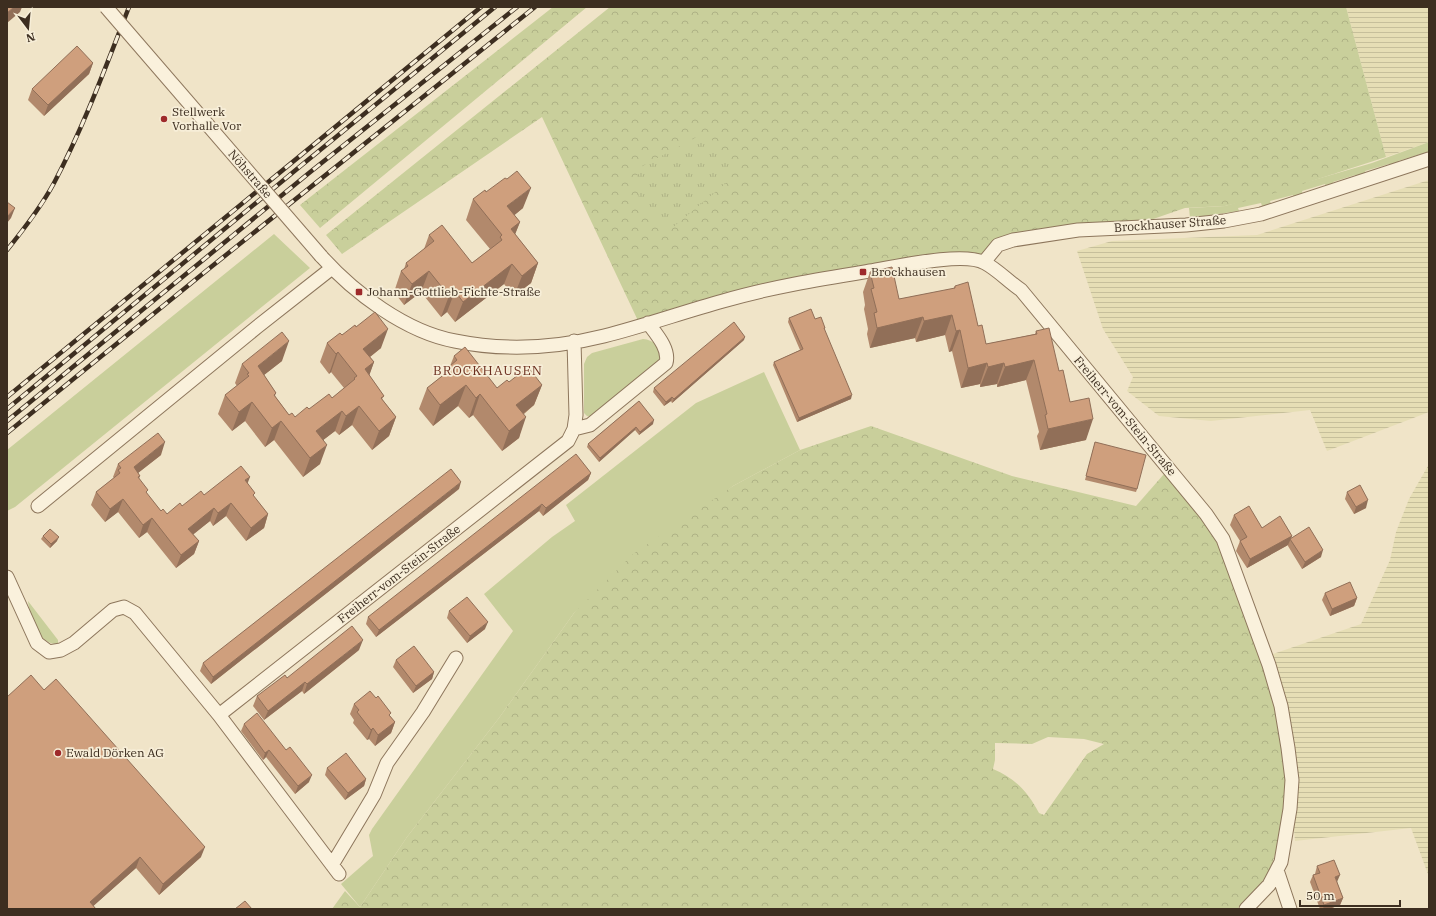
<svg xmlns="http://www.w3.org/2000/svg" width="1436" height="916" font-family="'IBM Plex Serif',serif">
<style>
.farmland{fill:url(#farmland-rules)}
.green{fill:#c9cf9b}
.forest{fill:url(#forest-crowns);fill-rule:evenodd}
.park{fill:url(#park-tufts)}
.lines{fill:none;stroke-linecap:round;stroke-linejoin:round}
.minor-casing{stroke:#8d765c;stroke-width:15}
.minor{stroke:#faf1dc;stroke-width:13}
.rail-casing{stroke:#3d2e20;stroke-width:4.5}
.rail{stroke:#f7eed8;stroke-width:3;stroke-dasharray:9;stroke-linecap:butt}
.minor-bridge-casing{stroke:#8d765c;stroke-width:15;stroke-linecap:butt}
.minor-bridge{stroke:#faf1dc;stroke-width:13}
.wall{fill:#b2896c}
.shaded-wall{fill:#916f58}
.building{fill:#cf9f7d;stroke:#916f58}
.poi-dot{fill:#9e2a2b;stroke:#f7eed8;stroke-width:1.5}
.labels{text-anchor:middle;stroke-width:3.5;stroke-linejoin:round;paint-order:stroke}
.poi-label{font-size:12px;fill:#3d2e20;stroke:#f7eed8;text-anchor:start}
.street-label{font-size:12px;fill:#3d2e20;stroke:#f7eed8}
.neighbourhood-label{font-size:13px;letter-spacing:1px;fill:#6b2e1e;stroke:#f7eed8}
</style>
<defs>
<pattern id="farmland-rules" width="6" height="5" patternUnits="userSpaceOnUse"><rect width="6" height="5" fill="#e6deb5"/><path d="M0 2.5h6" fill="none" stroke="#c6bf9b"/></pattern>
<pattern id="forest-crowns" width="20" height="18" patternUnits="userSpaceOnUse"><rect width="20" height="18" fill="#c9cf9b"/><path d="M2 6a3 3 0 1 1 6 0M12 15a3 3 0 1 1 6 0" fill="none" stroke="#aeb285"/></pattern>
<pattern id="park-tufts" width="24" height="20" patternUnits="userSpaceOnUse"><rect width="24" height="20" fill="#c9cf9b"/><path d="M3 7l-1-3M5 7V3M7 7l1-3M15 17l-1-3M17 17v-4M19 17l1-3" fill="none" stroke="#aeb285"/></pattern>
</defs>
<rect width="100%" height="100%" fill="#f0e4c8"/>
<!-- farmland -->
<path class="farmland" d="M1346,7H1429V142L1386,157Z
M1429,180V412L1327,451L1310,410L1211,421L1159,416L1127,391L1133,377L1103,329L1077,251L1112,241L1257,235Z
M1429,464V877L1411,828L1295,841L1292,809L1267,656L1361,624L1390,560L1396,532L1409,499Z"/>
<!-- green -->
<path class="green" d="M1429,142V155L1423,157L1421,154L1398,161L1399,165L1391,167L1389,164L1365,171L1366,175L1356,178L1355,175L1333,182L1334,185L1326,188L1325,184L1302,191L1303,195L1294,198L1293,195L1270,201L1271,204L1262,206L1261,203L1238,208L1239,211L1190,218L1189,208L1225,206L1372,163Z
M274,234L310,268L15,507L7,511V450Z
M643,339C655,340 662,348 660,361L591,417L587,416L584,413V364L587,357L592,353Z
M764,372L800,450L733,486L574,613L499,718L407,837L360,907L341,884L373,856L369,835L372,829L513,631L484,594L552,537L575,521L566,505L696,403Z
M28,601L58,640V644C37,644 30,619 28,601Z"/>
<!-- forest -->
<path class="forest" d="M553,7H587L320,228L300,205Z
M610,7H1346L1386,157L1259,198L1225,206L1185,208L1133,226L1013,240L984,262L863,272L640,325L542,117L342,254L326,235Z
M871,426L1012,476L1136,506L1164,474L1205,514L1222,539L1280,706L1289,810L1267,880L1237,909H332L345,891L360,907L407,837L499,718L574,613L633,554L733,486L800,450ZM1048,737L1084,739L1104,744L1087,754L1044,815L1039,813C1028,792 1015,778 993,769L995,760V743L1032,744Z"/>
<!-- park -->
<path class="park" d="M706,132L730,163L726,183L666,233L639,204L637,169Z"/>
<g class="lines">
<!-- minor casing -->
<g class="minor-casing">
<path id="minor" d="M321,256C354,293 406,332 455,341C504,351 556,348 604,336C644,326 683,312 723,301C771,287 821,279 870,271C895,267 964,251 985,263C998,270 1009,282 1021,290L1206,514L1223,539L1269,665L1281,706L1288,748L1292,780L1290,809L1281,862L1269,885L1246,909
M984,262L998,245L1013,240L1078,230L1186,225L1224,221L1261,214L1429,159
M574,429L590,425L666,363C670,349 656,334 648,323
M38,506L257,327L332,268
M7,577L37,643L49,652L61,650L74,643L113,610L124,607L135,613L219,715L339,874
M219,715L568,441L574,429L576,415L574,341
M332,865L374,795L387,763L423,712L456,658
M1277,870L1290,909"/>
</g>
<!-- minor -->
<use href="#minor" class="minor"/>
<!-- rail casing -->
<g class="rail-casing">
<path id="rail" d="M7,250C24,229 41,207 54,183C84,126 106,66 129,7
M7,397L481,7
M7,409L303,164L495,7
M7,421L309,173L517,7
M7,433L211,267L535,7"/>
</g>
<!-- rail -->
<use href="#rail" class="rail"/>
<!-- minor-bridge casing -->
<g class="minor-bridge-casing">
<path id="minor-bridge" d="M106,7L321,256"/>
</g>
<!-- minor-bridge -->
<use href="#minor-bridge" class="minor-bridge"/>
</g>
<!-- wall -->
<path class="wall" d="M93,63L89,74L44,116L28,100L32,89Z
M486,192L523,208L514,215L520,222L515,234L538,263L531,283L514,296L504,284L455,322L447,312L441,317L421,292L404,305L394,292L401,271L404,269L406,263L424,249L429,235L472,263L490,249L466,220L473,199Z
M870,272L899,299L953,289L955,286L978,326L986,344L1035,334L1036,331L1059,371L1070,402L1086,440L1040,450L1037,436L1039,432L1026,380L997,387V384L980,387V384L961,388L952,351L949,352L945,335L916,342L915,338L870,348L867,334L868,329L864,309L865,305L863,292Z
M789,318L815,319L825,328L824,330L851,399L797,422L773,365L774,362L800,350L788,322Z
M356,327L381,348L370,357L374,362L369,375L384,396L382,399L396,417L389,436L372,450L352,425L339,435L335,431L323,440L320,464L303,477L274,440L265,447L245,421L232,431L218,414L225,395L237,386L235,383L242,364L282,361L264,375L276,393L275,396L289,415L295,417L332,398L344,388L331,372L329,374L320,362L327,343Z
M744,340L672,403L671,401L664,406L653,392L654,388Z
M454,356L497,388L509,382L542,385L534,405L524,414L519,438L502,451L473,415L469,418L458,406L433,426L419,409L427,388L442,376L444,371L450,366Z
M639,401L653,424L639,435L635,430L599,462L587,447L588,444Z
M1095,442L1137,489L1136,492L1085,480Z
M161,455L138,473L140,476L139,479L147,494L161,511L167,514L204,495L247,483L254,497L268,514L264,528L246,541L226,516L213,526L210,521L193,534L199,541L194,554L176,568L147,532L139,538L118,512L105,522L91,505L96,492L114,478L113,477L118,464Z
M591,473L588,480L543,516L539,511L376,637L366,624L368,617Z
M459,489L211,684L200,671L203,663Z
M1347,492L1366,508L1354,514L1345,499Z
M1234,515L1262,528L1292,536L1291,539L1321,557L1302,569L1288,546V545L1247,568L1236,551L1240,541L1230,525Z
M43,536L57,541L50,548L41,539Z
M1325,593L1357,598L1354,606L1330,616L1322,600Z
M449,611L485,629L467,643L447,618Z
M359,650L304,694L302,691L264,720L253,706L257,696L287,678Z
M396,660L434,672L432,679L413,693L393,667Z
M44,690L201,857L159,895L136,868L93,906L7,909Z
M354,704L390,716L395,722L391,733L375,746L369,739L367,740L353,723L354,720L350,714Z
M244,724L286,750L309,782L295,794L266,757L263,760L241,731Z
M327,768L366,779L364,786L345,800L325,775Z
M1317,866L1337,882L1343,898L1340,905L1329,909H1320L1310,882L1313,875L1315,874Z"/>
<!-- shaded-wall -->
<path class="shaded-wall" d="M14,7H22L20,12L7,23V13Z
M93,63L89,74L44,116L48,105Z
M531,188L523,208L500,227L507,206Z
M15,208L11,218L7,223V217Z
M520,222L512,242L511,229Z
M538,263L531,283L514,296L522,276Z
M512,264L504,284L455,322L463,302Z
M429,271L421,292L404,305L412,284Z
M455,291L447,312L441,317L449,296Z
M952,315L945,335L916,342L924,321Z
M923,317L915,338L870,348L877,328Z
M388,329L381,348L356,368L363,349Z
M960,330L952,351L949,352L956,331Z
M745,337L744,340L672,403L674,399Z
M289,341L282,361L251,385L258,366Z
M338,352L331,372L329,374L336,354Z
M1034,360L1026,380L997,387L1005,367Z
M374,362L367,382L365,369Z
M987,363L980,384L961,388L968,368Z
M1004,363L997,384L980,387L988,367Z
M466,385L458,406L433,426L440,405Z
M542,385L534,405L509,425L516,405Z
M480,394L473,415L469,418L476,398Z
M852,395L851,399L797,422L799,418Z
M672,397L671,401L664,406L666,402Z
M252,402L245,421L232,431L239,412Z
M359,406L352,425L339,435L346,416Z
M342,411L335,431L309,451L316,431Z
M396,417L389,436L372,450L379,431Z
M526,417L519,438L502,451L509,431Z
M1093,419L1086,440L1040,450L1048,429Z
M654,420L653,424L639,435L640,432Z
M281,421L274,440L265,447L272,428Z
M636,427L635,430L599,462L600,458Z
M165,442L161,455L129,480L134,467Z
M327,445L320,464L303,477L310,458Z
M591,473L588,480L543,516L546,508Z
M250,477L245,490V480Z
M461,482L459,489L211,684L213,677Z
M123,499L118,512L105,522L110,509Z
M1368,500L1366,508L1354,514L1356,507Z
M231,503L226,516L213,526L218,513Z
M542,504L539,511L376,637L379,630Z
M214,508L210,521L184,542L188,529Z
M268,514L264,528L246,541L251,528Z
M152,518L147,532L139,538L143,525Z
M1292,536L1288,545L1247,568L1250,559Z
M59,537L57,541L50,548L51,544Z
M199,541L194,554L176,568L181,555Z
M1323,550L1321,557L1302,569L1305,562Z
M1357,598L1354,606L1330,616L1332,609Z
M488,622L485,629L467,643L470,636Z
M363,640L359,650L304,694L307,684Z
M434,672L432,679L413,693L416,686Z
M305,682L302,691L264,720L268,711Z
M395,722L391,733L375,746L378,735Z
M373,728L369,739L367,740L371,730Z
M269,750L266,757L263,760L265,753Z
M312,775L309,782L295,794L298,786Z
M366,779L364,786L345,800L348,793Z
M205,847L201,857L159,895L163,884Z
M140,857L136,868L90,909V902Z
M1340,875L1337,882L1335,877Z
M1343,898L1340,905L1329,909H1323L1324,905Z"/>
<!-- building -->
<path class="building" d="M7,7H14L7,13Z
M77,46L93,63L48,105L32,89Z
M517,171L531,188L507,206L520,222L511,229L538,263L522,276L512,264L463,302L455,291L449,296L429,271L412,284L401,271L408,266L406,263L434,241L429,235L442,225L472,263L502,240L500,237L502,235L473,199L485,190L486,192L505,178L507,179Z
M7,202L15,208L7,217Z
M892,267L899,299L955,288V286L968,282L978,326L982,325L986,344L1037,334L1036,331L1049,328L1059,371L1063,370L1070,402L1089,398L1093,419L1048,429L1045,415L1047,414L1034,360L1005,367L1004,363L988,367L987,363L968,368L960,330L956,331L952,315L924,321L923,317L877,328L874,313L877,312L871,289L874,288L870,272Z
M811,309L815,319L821,317L825,328H824L852,395L799,418L774,362L803,349L789,318Z
M375,312L388,329L363,349L374,362L365,369L384,396L381,398L396,417L379,431L359,406L346,416L342,411L316,431L327,445L310,458L281,421L272,428L252,402L239,412L225,395L249,376L247,374L249,373L242,364L282,332L289,341L258,366L276,393L274,395L289,415L292,413L295,417L307,407L309,409L329,394L332,398L355,379L354,378L357,376L338,352L336,354L327,343L340,333L342,335L355,325L356,327Z
M734,322L745,337L674,399L672,397L666,402L654,388Z
M465,347L497,388L507,380L509,382L528,367L542,385L516,405L526,417L509,431L480,394L476,398L466,385L440,405L427,388L446,373L444,371L457,360L454,356Z
M639,401L654,420L640,432L636,427L600,458L588,444Z
M158,433L165,442L134,467L140,476L138,477L148,490L146,492L161,511L163,509L167,514L180,503L182,506L201,491L204,495L241,466L250,477L245,480L255,493L253,495L268,514L251,528L231,503L218,513L214,508L188,529L199,541L181,555L152,518L143,525L123,499L110,509L96,492L120,473L118,470L121,468L118,464Z
M1095,442L1146,455L1137,489L1086,476Z
M576,454L591,473L546,508L542,504L379,630L368,617Z
M451,469L461,482L213,677L203,663Z
M1360,485L1368,500L1356,507L1347,492Z
M1249,506L1262,528L1280,516L1292,536L1250,559L1240,541L1247,537L1234,515Z
M1309,527L1323,550L1305,562L1290,539Z
M50,529L59,537L51,544L43,536Z
M1350,582L1357,598L1332,609L1325,593Z
M467,597L488,622L470,636L449,611Z
M352,626L363,640L307,684L305,682L268,711L257,696L285,675L287,678Z
M414,646L434,672L416,686L396,660Z
M31,675L44,690L56,679L205,847L163,884L140,857L90,902L96,909H7V697Z
M370,691L376,698L378,696L391,713L389,715L395,722L378,735L373,728L371,730L357,712L359,710L354,704Z
M257,713L286,750L290,747L312,775L298,786L269,750L265,753L244,724Z
M346,753L366,779L348,793L327,768Z
M1334,860L1340,875L1335,877L1343,898L1324,905L1313,875L1320,873L1317,866Z
M245,901L252,909H235Z"/>
<!-- markers -->
<g class="poi-dot">
<circle cx="164" cy="119" r="4"/>
<rect x="859" y="268" width="8" height="8" rx="2"/>
<rect x="355" y="288" width="8" height="8" rx="2"/>
<circle cx="58" cy="753" r="4"/>
</g>
<g class="labels">
<!-- poi labels -->
<g class="poi-label">
<text x="172" y="116">Stellwerk<tspan x="172" dy="14">Vorhalle Vor</tspan></text>
<text x="871" y="276">Brockhausen</text>
<text x="367" y="296">Johann-Gottlieb-Fichte-Straße</text>
<text x="66" y="757">Ewald Dörken AG</text>
</g>
<!-- street labels -->
<g class="street-label">
<text transform="translate(250 174) rotate(49)" y="4">Nöhstraße</text>
<text transform="translate(1170 224) rotate(-4)" y="4">Brockhauser Straße</text>
<text transform="translate(1125 416) rotate(50)" y="4">Freiherr-vom-Stein-Straße</text>
<text transform="translate(399 574) rotate(-38)" y="4">Freiherr-vom-Stein-Straße</text>
</g>
<!-- neighbourhood labels -->
<g class="neighbourhood-label">
<text x="488" y="375">BROCKHAUSEN</text>
</g>
</g>
<!-- border -->
<rect width="1436" height="916" fill="none" stroke="#3d2e20" stroke-width="16"/>
<!-- north arrow -->
<g transform="translate(28 28) rotate(164)" stroke="#f7eed8" stroke-width="3" paint-order="stroke">
<path d="M0-3L7 15L0 10L-7 15Z" fill="#3d2e20"/>
<text y="-6" font-size="11" font-weight="bold" text-anchor="middle" fill="#3d2e20">N</text>
</g>
<!-- scale -->
<path d="M1300 900v6h100v-6" fill="none" stroke="#3d2e20" stroke-width="2"/>
<text x="1306" y="900" font-size="12" fill="#3d2e20" stroke="#f7eed8" stroke-width="3" paint-order="stroke">50 m</text>
</svg>
